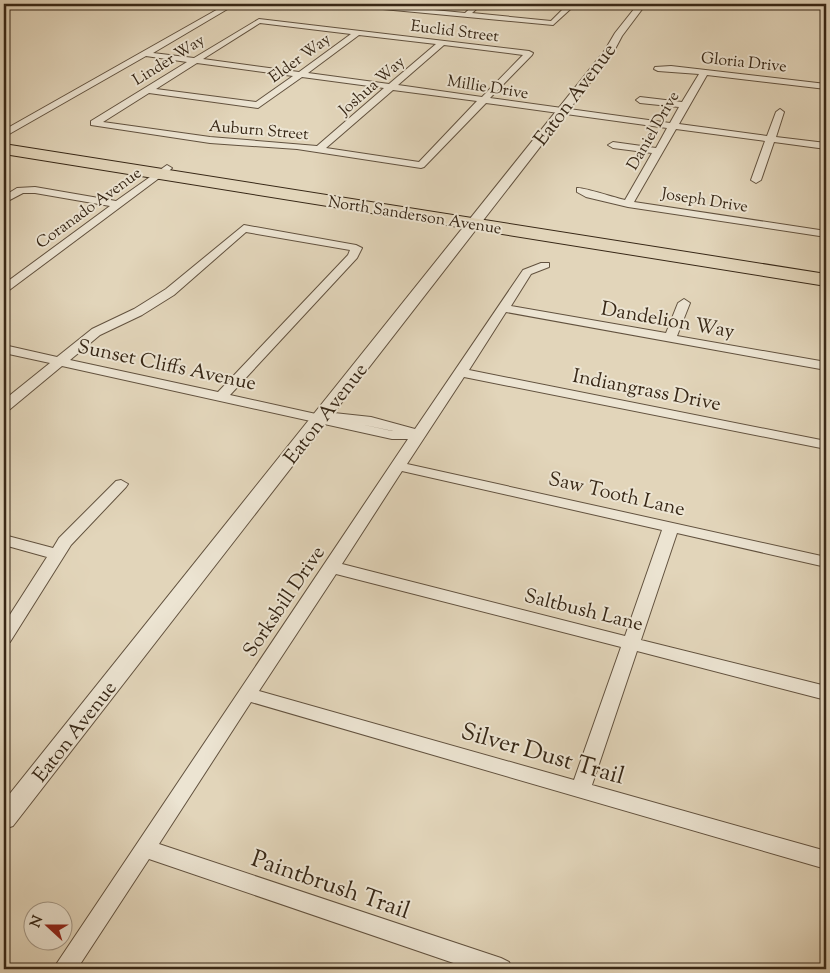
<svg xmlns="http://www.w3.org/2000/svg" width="830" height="973" font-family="'Sorts Mill Goudy',serif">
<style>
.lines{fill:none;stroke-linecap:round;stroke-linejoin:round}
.minor-casing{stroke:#62523f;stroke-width:2}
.tertiary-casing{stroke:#62523f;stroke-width:2}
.trunk-casing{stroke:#372716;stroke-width:2}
.minor{fill:#ece4d2;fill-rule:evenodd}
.tertiary{fill:#ece4d2;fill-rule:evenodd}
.trunk{fill:#e2d5ba;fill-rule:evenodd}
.labels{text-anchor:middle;stroke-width:4;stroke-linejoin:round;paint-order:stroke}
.far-street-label{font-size:16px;fill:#372716;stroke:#ece4d2}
.street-label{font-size:20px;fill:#372716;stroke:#ece4d2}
.near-street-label{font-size:24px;fill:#372716;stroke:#ece4d2}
</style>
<rect width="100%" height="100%" fill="#e2d5ba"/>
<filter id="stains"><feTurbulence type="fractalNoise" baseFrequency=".004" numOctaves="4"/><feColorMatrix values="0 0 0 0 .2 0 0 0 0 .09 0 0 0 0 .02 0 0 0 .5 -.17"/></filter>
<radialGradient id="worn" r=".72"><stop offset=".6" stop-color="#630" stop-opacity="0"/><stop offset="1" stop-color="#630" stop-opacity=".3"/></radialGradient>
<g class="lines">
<!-- minor casing -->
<g class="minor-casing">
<path id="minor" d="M227,4H236L153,53L194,58L259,19L529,51L533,53L532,55L490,98L670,123L679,107L640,103L636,100L640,97L682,102L699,74L658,71L654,69L655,67L671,66L826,84V89L707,75L679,124L767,136L776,112L780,109L784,112L776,137L826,143V149L774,142L761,180L756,183L751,180L765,141L676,129L634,202L826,231V237L628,207L586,197L577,192V188C583,187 616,198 625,200L652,153L613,148L608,145L613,142L656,148L667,128L486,103L424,167L421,168L297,149L210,143L91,125V121L187,62L146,56L4,137V130ZM260,23L351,34L299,72L203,59ZM359,35L436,44L389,84L308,73ZM444,45L523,55L482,97L398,85ZM197,63L293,76L256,102L156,89ZM302,77L384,88L317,146L210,137L103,122L149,93L258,108ZM393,90L477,101L419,162L326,148Z
M347,4H371L465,13L475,4H482L472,13L551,21L568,4H576L553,25L351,6Z
M167,165L172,168L170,170L8,291L4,292V284L110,206L35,193H23L4,203V196L17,188L35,187L116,201Z
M244,225L356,245L362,248L357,258L230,395L316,414L334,413L371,417L415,429L523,270L541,263H549V267L531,274L511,306L666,333L678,303L684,299L690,303L677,336L826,362V370L506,312L469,370L826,441V449L464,377L407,464L826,557V567L677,533L641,640L826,686V700L637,651L592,785L826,851V869L251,702L159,844L501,958L509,962L512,969H471L149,859L77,969H53L408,439H392L62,366L9,410L4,411V400L50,363L4,353V345L57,357L92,329L134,309L166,289ZM246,232L350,250L348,255L218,392L70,360L100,335L142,315L174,295ZM360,424L393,431H392ZM402,471L662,530L625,636L342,564ZM336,574L621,647L574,780L259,691Z
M121,480L128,484L126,487L71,545L10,642L4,644V624L47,557L4,545V535L53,548L59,538L116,481Z"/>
</g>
<!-- tertiary casing -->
<g class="tertiary-casing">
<path id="tertiary" d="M638,4H646L622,36L613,53L13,826L4,829V801L605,50L615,33Z"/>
</g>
<!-- trunk casing -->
<g class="trunk-casing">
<path id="trunk" d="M4,144L826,274V286L4,154Z"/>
</g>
<!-- minor -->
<use href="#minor" class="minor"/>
<!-- tertiary -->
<use href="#tertiary" class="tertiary"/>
<!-- trunk -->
<use href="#trunk" class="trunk"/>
</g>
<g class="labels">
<!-- far-street labels -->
<g class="far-street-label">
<text transform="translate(455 30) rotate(7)" y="6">Euclid Street</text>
<text transform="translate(299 57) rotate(-36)" y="6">Elder Way</text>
<text transform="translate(168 59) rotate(-32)" y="6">Linder Way</text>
<text transform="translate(744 61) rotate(6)" y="6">Gloria Drive</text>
<text transform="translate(371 85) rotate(-41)" y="6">Joshua Way</text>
<text transform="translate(488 86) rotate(9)" y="6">Millie Drive</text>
<text transform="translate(259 129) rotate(5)" y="6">Auburn Street</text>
<text transform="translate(652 130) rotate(-60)" y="6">Daniel Drive</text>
<text transform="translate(705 199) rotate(9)" y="6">Joseph Drive</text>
<text transform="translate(88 207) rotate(-36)" y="6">Coranado Avenue</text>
<text transform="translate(415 214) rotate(9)" y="6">North Sanderson Avenue</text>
</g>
<!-- street labels -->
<g class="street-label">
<text transform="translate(574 94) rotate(-53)" y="7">Eaton Avenue</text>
<text transform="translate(668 319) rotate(10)" y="7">Dandelion Way</text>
<text transform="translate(167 364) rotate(12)" y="7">Sunset Cliffs Avenue</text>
<text transform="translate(647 389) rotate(11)" y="7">Indiangrass Drive</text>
<text transform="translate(325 413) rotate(-52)" y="7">Eaton Avenue</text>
<text transform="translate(617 493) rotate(13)" y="7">Saw Tooth Lane</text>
<text transform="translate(283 601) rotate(-56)" y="7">Sorksbill Drive</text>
<text transform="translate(584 609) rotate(14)" y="7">Saltbush Lane</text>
<text transform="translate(74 731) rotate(-52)" y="7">Eaton Avenue</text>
</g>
<!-- near-street labels -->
<g class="near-street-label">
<text transform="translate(543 753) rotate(16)" y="8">Silver Dust Trail</text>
<text transform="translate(331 884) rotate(19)" y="8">Paintbrush Trail</text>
</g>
</g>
<!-- margin -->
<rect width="830" height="973" fill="none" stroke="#e2d5ba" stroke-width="20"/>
<rect x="5" y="5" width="820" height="963" fill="none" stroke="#372716" stroke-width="2.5"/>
<rect x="10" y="10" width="810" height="953" fill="none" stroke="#372716"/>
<!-- north arrow -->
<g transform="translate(48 926) rotate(291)"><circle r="24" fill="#ece4d2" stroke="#a49887"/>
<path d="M0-4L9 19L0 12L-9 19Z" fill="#8f2418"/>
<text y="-8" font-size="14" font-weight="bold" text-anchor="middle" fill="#372716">N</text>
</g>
<rect width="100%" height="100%" filter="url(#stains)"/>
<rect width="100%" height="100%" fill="url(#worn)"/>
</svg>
